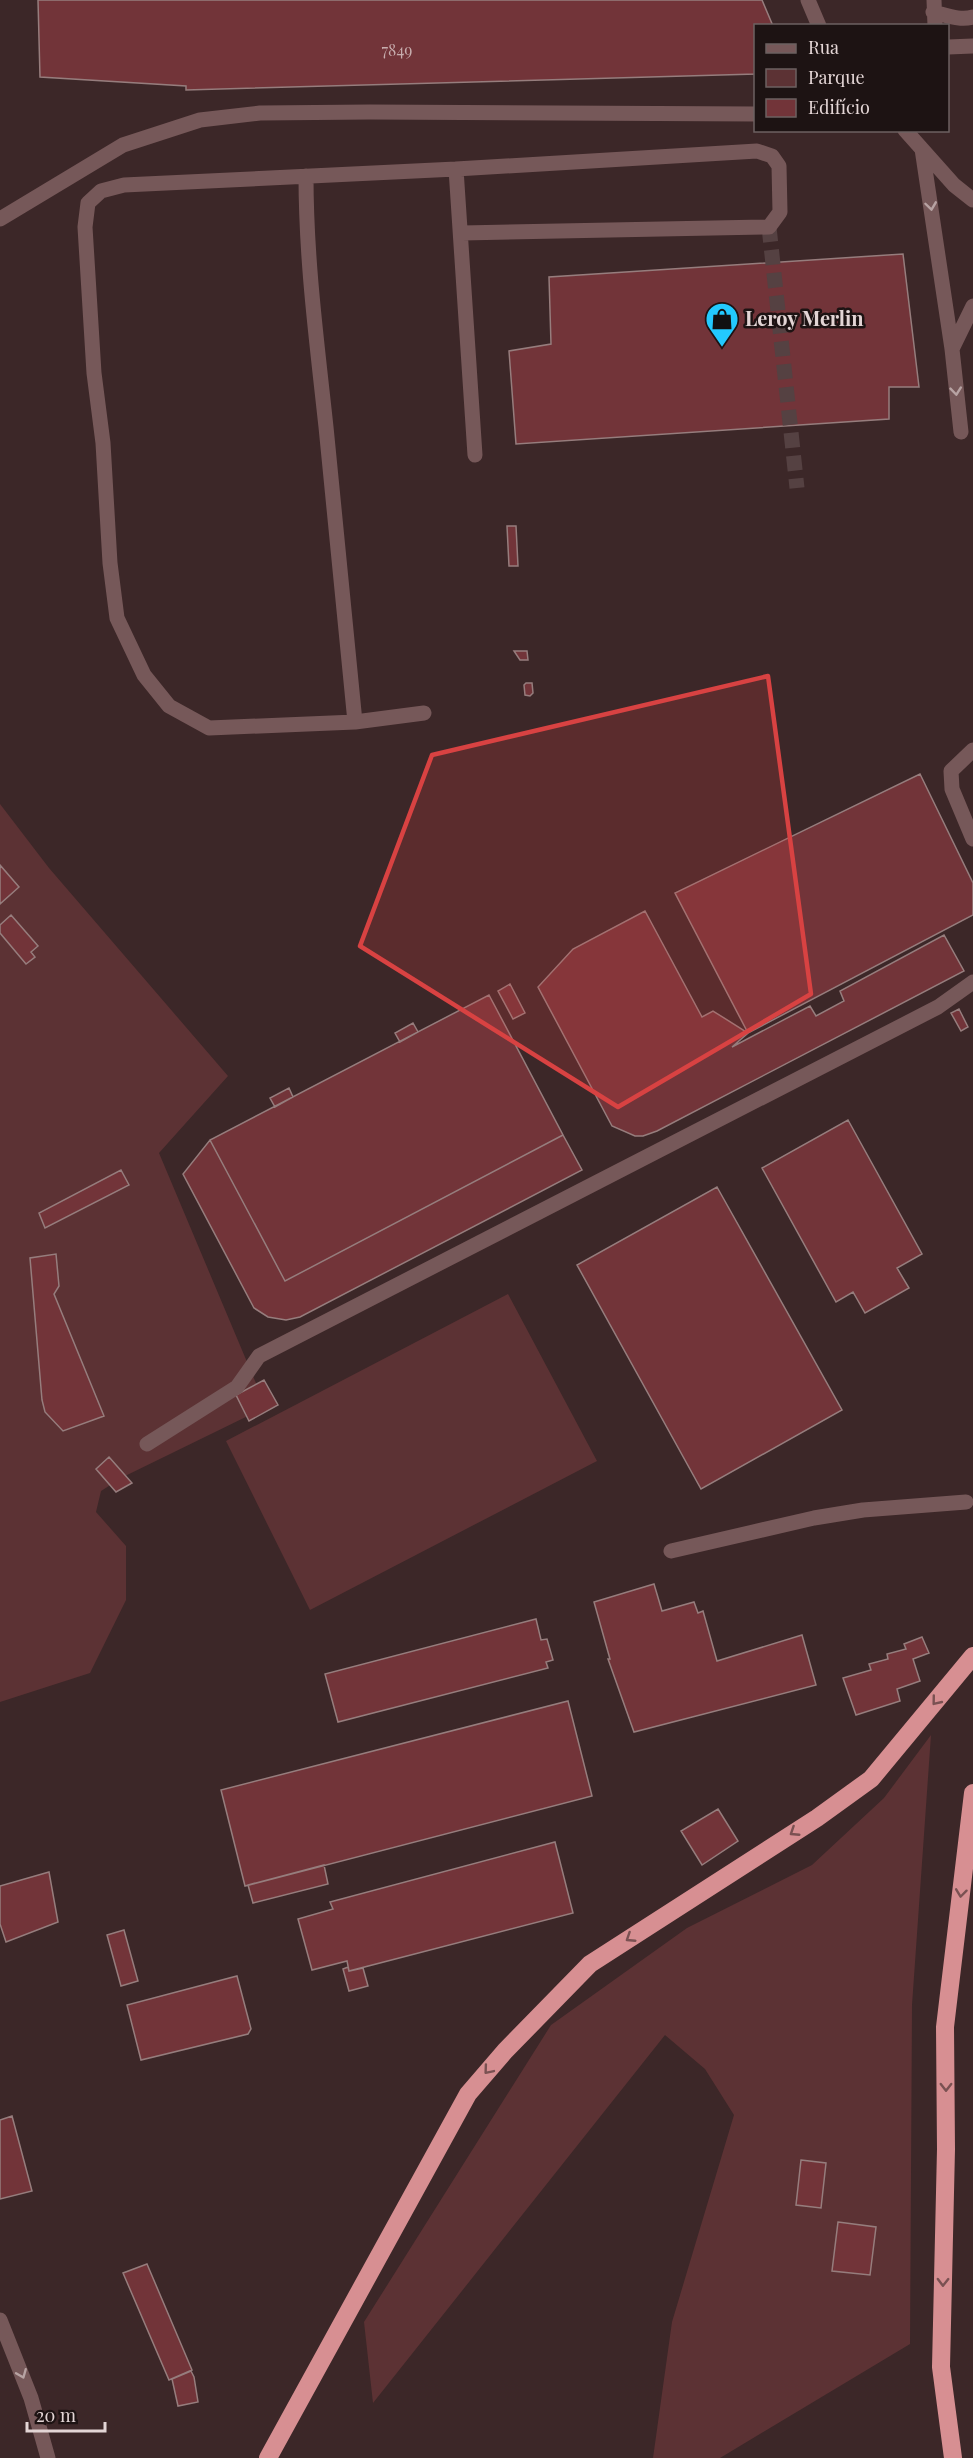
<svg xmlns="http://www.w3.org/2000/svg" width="973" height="2458" font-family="'Playfair Display',serif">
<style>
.green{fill:#5c3234}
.building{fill:#723439;stroke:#967d7d;stroke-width:1.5}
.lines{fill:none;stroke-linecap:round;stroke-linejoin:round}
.minor-tunnel{stroke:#554142;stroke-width:15;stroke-dasharray:15 8;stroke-linecap:butt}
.minor{stroke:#765859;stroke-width:15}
.highway{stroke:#d78f92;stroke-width:18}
.oneway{stroke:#b7a3a3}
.oneway2{stroke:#7a5152}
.marked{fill:#d84242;fill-opacity:0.2;stroke:#d84242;stroke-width:4.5;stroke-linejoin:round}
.labels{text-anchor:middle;stroke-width:5;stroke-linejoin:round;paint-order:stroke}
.number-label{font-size:16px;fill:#c7adae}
.poi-label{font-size:20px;font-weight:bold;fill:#e3d5d5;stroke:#1d1313;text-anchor:start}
</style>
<rect width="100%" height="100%" fill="#3c2728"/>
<!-- green -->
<path class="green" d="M0,804L49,868L228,1076L159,1153L266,1407L123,1477L101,1491L96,1512L126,1546V1600L90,1673L0,1702Z
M508,1294L597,1461L310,1610L226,1441Z
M931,1735L912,2005L910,2344L720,2458H653L672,2322L734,2115L705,2069L665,2035L373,2403L364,2322L551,2025L687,1928L812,1865L884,1798Z"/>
<!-- building -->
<path class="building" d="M38,0H762L773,26H756V74L186,90V86L40,77Z
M903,254L919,387H889V419L516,444L509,351L551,344L549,277Z
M507,526H516L518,566H509Z
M514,651H527L528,660H520Z
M526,683H532L533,693L530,696L525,695L524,685Z
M920,774L973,883V915L748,1033L675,893Z
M0,865L19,887L0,904Z
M645,911L702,1017L713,1011L748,1033L732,1047L810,1006L816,1016L844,1001L840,991L944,935L964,971L657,1131L643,1136H635L612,1126L538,987L573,949Z
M11,915L38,946L31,952L35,957L26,964L0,933V925Z
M510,984L525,1013L513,1019L498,991Z
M489,995L563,1135L285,1281L210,1140Z
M959,1009L968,1027L961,1031L951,1013Z
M413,1023L418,1032L400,1042L395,1033Z
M289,1088L293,1097L275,1107L270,1098Z
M848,1120L922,1254L897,1268L909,1288L865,1313L853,1292L836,1302L762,1168Z
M563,1135L582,1170L300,1317L286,1320L268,1317L254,1308L183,1174L210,1140L285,1281Z
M121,1170L129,1185L45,1228L39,1213Z
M717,1187L842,1410L701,1489L577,1265Z
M56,1254L59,1286L54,1294L104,1416L63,1431L45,1412L42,1400L30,1258Z
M264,1380L278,1405L249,1421L236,1395Z
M109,1457L132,1483L116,1492L96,1469Z
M654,1584L662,1611L694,1602L698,1613L703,1611L717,1661L802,1635L816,1685L634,1732L608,1659H610L594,1602Z
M536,1619L541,1640L547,1639L553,1660L546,1662L548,1668L338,1722L325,1674Z
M922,1637L929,1653L913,1659L920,1681L897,1689L900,1701L856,1715L843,1678L871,1670L869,1664L888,1659L887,1654L906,1649L904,1644Z
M568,1701L592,1796L245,1886L221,1790Z
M718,1809L738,1841L702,1865L681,1831Z
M555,1842L573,1913L349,1971L347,1961L312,1970L298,1919L333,1909L330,1902Z
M324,1865L328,1884L253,1903L248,1885Z
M49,1872L58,1922L6,1942L0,1924V1886Z
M124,1930L138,1981L121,1986L107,1935Z
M348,1967L349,1971L363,1968L368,1986L349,1991L343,1969Z
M237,1976L251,2029L248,2034L141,2060L127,2005Z
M12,2116L32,2191L0,2199V2120Z
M801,2160L826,2163L821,2208L796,2205Z
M838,2222L876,2227L870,2275L832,2271Z
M147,2264L192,2370L169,2380L123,2273Z
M191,2371L194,2377L198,2402L178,2406L172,2379Z"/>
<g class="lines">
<!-- minor-tunnel -->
<path class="minor-tunnel" d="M769,227L797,488"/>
<!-- minor -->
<path class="minor" d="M808,0L819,26
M934,0L935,26
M933,12C946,15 960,21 973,17
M948,47L973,46
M905,130L954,185L973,200
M922,149L952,349L961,432
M456,169L475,455
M306,176C306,261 317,343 326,427C336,525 345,624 355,722
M0,219L123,145L200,120L260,113L370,112L756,114
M952,349L973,306
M424,713L355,722L209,728L169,706L144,675L117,618L110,563L103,443L94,373L85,227L88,203L101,191L124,185L456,169L757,151L772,156L779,166L780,212L769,227L462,233
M973,750L951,771L952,789L973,839
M147,1444L237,1387L259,1356L938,1007L973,982
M671,1551L814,1518L863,1510L966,1502
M0,2320L31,2398L48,2458"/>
<!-- highway -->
<path class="highway" d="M268,2458L468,2094L505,2051L590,1964L817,1818L871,1779L973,1656
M953,2458L941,2367L946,2149L945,2027L973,1793"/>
</g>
<!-- one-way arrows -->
<defs><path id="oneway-chevron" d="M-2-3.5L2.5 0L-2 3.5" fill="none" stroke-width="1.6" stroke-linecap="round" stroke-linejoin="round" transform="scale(1.5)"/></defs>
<g class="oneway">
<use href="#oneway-chevron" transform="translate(931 206) rotate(82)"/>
<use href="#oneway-chevron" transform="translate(956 391) rotate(84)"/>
<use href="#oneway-chevron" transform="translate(22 2374) rotate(68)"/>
</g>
<g class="oneway2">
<use href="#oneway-chevron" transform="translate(936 1701) rotate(129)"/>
<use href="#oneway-chevron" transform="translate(794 1832) rotate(147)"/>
<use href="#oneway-chevron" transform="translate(961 1893) rotate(97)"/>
<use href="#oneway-chevron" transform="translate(630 1938) rotate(147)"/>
<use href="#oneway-chevron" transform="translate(488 2070) rotate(130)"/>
<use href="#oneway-chevron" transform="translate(946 2087) rotate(90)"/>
<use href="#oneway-chevron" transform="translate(943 2282) rotate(91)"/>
</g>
<!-- marked area -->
<path class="marked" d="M768,676L811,994L618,1107L360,946L432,755Z"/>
<!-- icons -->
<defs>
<g id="shop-pin" transform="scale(1.725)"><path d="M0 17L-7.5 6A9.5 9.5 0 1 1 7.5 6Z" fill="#23c9fe" stroke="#1d1313"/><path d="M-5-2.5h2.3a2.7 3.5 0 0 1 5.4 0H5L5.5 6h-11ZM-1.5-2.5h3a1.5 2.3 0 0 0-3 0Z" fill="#111"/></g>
</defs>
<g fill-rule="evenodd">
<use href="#shop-pin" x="722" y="319"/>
</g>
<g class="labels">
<!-- number labels -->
<g class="number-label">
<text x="397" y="56">7849</text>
</g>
<!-- poi labels -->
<g class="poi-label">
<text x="745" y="326">Leroy Merlin</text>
</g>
</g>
<!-- legend -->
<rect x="754" y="24" width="195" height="108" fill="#1d1313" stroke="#6c6161" stroke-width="1.5"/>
<rect x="766" y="44" width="30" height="9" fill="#765859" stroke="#6c6161" stroke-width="1.5"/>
<text x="808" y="54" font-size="18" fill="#e3d5d5">Rua</text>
<rect x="766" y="69" width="30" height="18" fill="#5c3234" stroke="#6c6161" stroke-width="1.5"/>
<text x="808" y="84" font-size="18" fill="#e3d5d5">Parque</text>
<rect x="766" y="99" width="30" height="18" fill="#723439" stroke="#6c6161" stroke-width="1.5"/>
<text x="808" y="114" font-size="18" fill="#e3d5d5">Edifício</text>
<!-- scale -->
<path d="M27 2422v9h78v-9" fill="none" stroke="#e3d5d5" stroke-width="3"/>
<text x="36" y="2422" font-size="18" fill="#e3d5d5" stroke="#1d1313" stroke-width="4.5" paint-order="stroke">20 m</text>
</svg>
